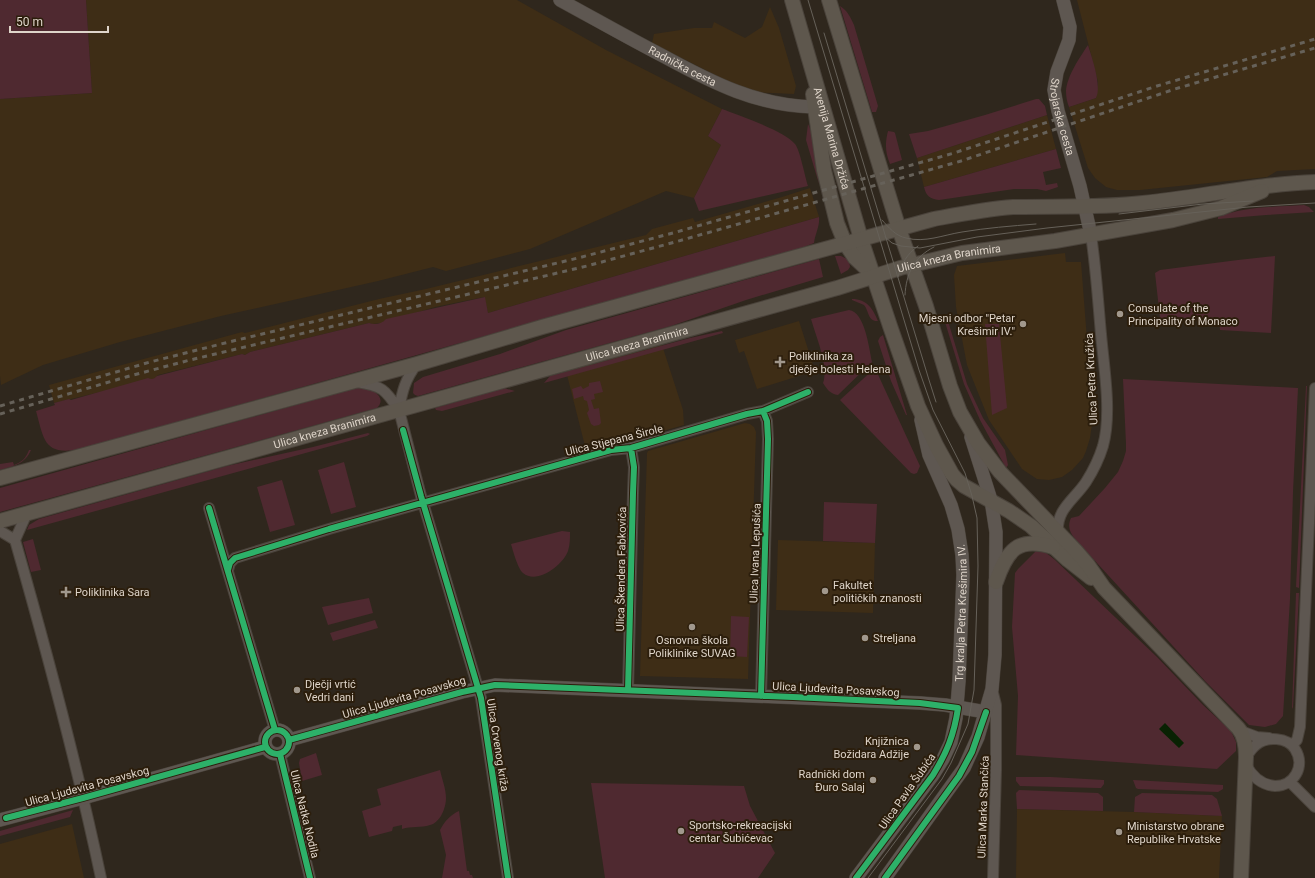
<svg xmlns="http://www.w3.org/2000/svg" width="1315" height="878" font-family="Roboto,sans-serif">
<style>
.built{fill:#3e2d16}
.green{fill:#4f2930}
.water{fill:#092203}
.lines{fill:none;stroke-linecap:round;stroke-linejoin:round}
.minor-casing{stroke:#4a433b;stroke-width:12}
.tertiary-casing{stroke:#4a433b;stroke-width:14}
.secondary-casing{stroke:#4a433b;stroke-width:16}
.minor{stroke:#5e5751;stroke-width:10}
.tertiary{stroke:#5e5751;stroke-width:13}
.secondary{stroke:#5e574d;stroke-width:14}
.tram{stroke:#666159;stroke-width:1}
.rail{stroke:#666159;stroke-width:3;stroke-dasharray:5 5;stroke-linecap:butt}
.cycleway-casing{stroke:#2c1e0c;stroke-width:8}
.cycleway{stroke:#2db169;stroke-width:6}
.poi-dot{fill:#a1988d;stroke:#2c1e0c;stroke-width:1.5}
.labels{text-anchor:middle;stroke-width:4;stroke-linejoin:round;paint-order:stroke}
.street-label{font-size:11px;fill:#dfd5ca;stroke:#2c1e0c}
.poi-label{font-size:11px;fill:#dfd5ca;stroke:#2c1e0c;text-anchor:start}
</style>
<rect width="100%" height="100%" fill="#2f271d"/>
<!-- built -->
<path class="built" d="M86,0H517L606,50L722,109L708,136L721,145L694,198L666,191L530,249L446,271L433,267L378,281L221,316L120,342L43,365L1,385L0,376V99L92,93Z
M1077,0H1315V169L1277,171L1267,177L1140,190H1117L1106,187L1095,178L1088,168L1069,107L1096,98L1098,82Z
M770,7L779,28L796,86L794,94L749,92L652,43L654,34L694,28H712L714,22L745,38L762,27Z
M1047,115L1056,149L924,187L917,158Z
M810,188L819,217L488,313L484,297L435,307L383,323L372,324L369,323L250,352L245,355L242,354L158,375L155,379L54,403L49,385L242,332L245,333L379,299L426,289L646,235L652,229L693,218L695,222L782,197Z
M1065,253L1066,262H1081L1093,417L1090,438L1086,451L1083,458L1072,470L1062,477L1049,480L1037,479L1022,469L989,420L967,365L956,307L954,275L957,266Z
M799,321L815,371L757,389L744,351L739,353L735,340Z
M662,345L683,410L684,425L618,444L613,439L585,446L566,371Z
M745,423L750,424L754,427L756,432L748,679L640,676L647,453L648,451Z
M778,540L875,543L873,613L776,610Z
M1017,809L1134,812L1222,816L1219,878H1016Z
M72,824L84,878H0V844Z"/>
<!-- green -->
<path class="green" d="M0,0H86L92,93L0,99Z
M840,6C848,11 850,17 854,25L878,106L876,112H872Z
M1088,45C1092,58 1102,86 1096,98L1069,107C1067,102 1066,97 1066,91C1067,76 1080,57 1088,45Z
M1036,99H1039L1045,106L1047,115L917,158L909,134L928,131L985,115Z
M722,109C738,115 785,131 795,144C800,150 805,177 808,186L699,211L694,198L721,145L708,136Z
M808,124L812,133L819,184L806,140Z
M888,131L894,132L895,133L902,160L890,164C885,152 885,143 888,131Z
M1056,149L1061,168L1043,172L1046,185L1057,183L1058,187L1046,191L1037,189H1014L939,200C930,199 926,196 924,187Z
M1304,205L1309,207L1314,212L1266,215L1218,219V217C1245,206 1276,207 1304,205Z
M819,217C820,226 815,234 814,243L804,247L80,449C44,456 44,440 36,411L55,405L54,403L69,399L71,400L148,378C152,380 154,379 157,376L242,354L245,355L250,352L369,323C375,325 382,324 386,319L485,297L488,313Z
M835,256H841L849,260L850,267L848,270L841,274Z
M1275,256L1271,333L1220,330L1219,318H1160L1155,273L1160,270L1238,260Z
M819,259L823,277L746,300L671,326L418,396L415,395L413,393L414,383L423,377L500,354L566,330Z
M852,299C867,299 873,309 878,321C868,322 869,311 864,305L852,300Z
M849,310C865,312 869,348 872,362L838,395C830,394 827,389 823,383C829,366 816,337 811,319Z
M948,321L967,384L983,418L1005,450L1008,465L1006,468L980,420L964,384L945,322Z
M985,324H999L1007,408L992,415Z
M722,331L723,333L544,383L550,376L690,338Z
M883,335L907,415H906L891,381L878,341L880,337Z
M875,368L920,466L917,473L914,474L911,473L840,400Z
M1123,379L1298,388L1293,492L1290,599L1283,716L1276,724L1265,727L1249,725L1205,681L1075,539C1070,532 1067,527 1071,518L1079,516L1105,488L1118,472L1123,461L1126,451V444Z
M600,381L603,392L594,394L595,399L591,400L594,409L599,408L601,423L599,425L594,426L591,424L587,413L589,410L587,401L584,400L583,396L574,399L572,389L581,386L583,389L589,386V383Z
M1306,386H1307L1299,588L1296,587Z
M365,387C374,390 387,398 377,408L0,512V488L356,388Z
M504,388L515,391L442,411L436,410L435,408Z
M368,433L370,434L367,436L27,530L29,525L39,519L227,466L313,447Z
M29,450H31C25,464 14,466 0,470V464L13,462L14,465C22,462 26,458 29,450Z
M344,462L356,507L331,514L318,470Z
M282,480L295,525L270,532L257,487Z
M824,502L877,504L875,543L823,541Z
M562,531L570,532C570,538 570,545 568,551C563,565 537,585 523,573C518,569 513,551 511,544Z
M33,539L41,570L31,572L23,542Z
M1041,549L1054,559L1157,657L1203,705L1231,731L1236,742V751L1217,769L1016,755L1018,696L1012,627L1015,573L1018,569L1037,550Z
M1296,593H1299L1293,707L1292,709Z
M369,598L373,613L328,625L322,607Z
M731,616L749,617L747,657L730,656Z
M375,620L378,628L333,641L330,633Z
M316,753L322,775L302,781L299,763L300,759Z
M440,770C442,779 446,789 446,798C446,808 440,823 430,825C421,828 411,826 402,829V825L393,827L392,831L369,837L362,811L381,805L377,789Z
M1016,777H1051L1104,780V784L1101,788H1098L1020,786L1016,781Z
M1133,780L1223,785V789L1218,792L1138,789L1136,788Z
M591,783L744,786L750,806L775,853L758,878H605Z
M1019,790L1098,793L1103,797V811L1017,809L1016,793Z
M1142,793L1212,795L1217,799L1222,816L1134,812L1135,797Z
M73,810L70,817L0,836V831Z
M459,811L467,871H469L470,875H472L473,878H442L446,855L440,830C445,821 450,815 459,811Z"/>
<!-- water -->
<path class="water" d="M1165,723L1184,743L1179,748L1159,729Z"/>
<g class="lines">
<!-- minor casing -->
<g class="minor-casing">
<path id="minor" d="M357,382C382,386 385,389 399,410C402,392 405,379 417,364
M399,410L421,496L481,698L508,878
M209,508L275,730
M27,513L15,540C47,652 77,764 101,878
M0,531L15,540
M1058,533C1056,509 1074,500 1086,482C1093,471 1099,459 1103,446C1112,414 1104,368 1101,334C1098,301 1096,268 1091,235
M228,570L230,563L235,558L329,529L611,450L631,448L747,414L763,411L808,392
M992,689L996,705V770L993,878
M628,690L633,493L634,467L631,448
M761,696L768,439L767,421L763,411
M1241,731L1257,737L1269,738
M1292,745L1297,740L1300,727L1315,388
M280,754L310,878
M1246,765C1252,776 1261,785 1275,786C1294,786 1306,766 1295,749C1287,737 1267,736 1256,745C1252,748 1249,753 1246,757
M1290,782L1315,807"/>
</g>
<!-- tertiary casing -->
<g class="tertiary-casing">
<g id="tertiary">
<path id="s1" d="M560,0C595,19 630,39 665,57C713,83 758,106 814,107"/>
<path id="s2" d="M1063,0L1070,27L1069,40L1057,72L1054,90L1058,111L1080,186L1091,235"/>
<circle cx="277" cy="742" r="12"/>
<path d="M289,740L462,692L495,685L920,703L945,705L986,712"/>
<path d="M0,820L83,798L265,747"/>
<path id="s3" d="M856,878L933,775L943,759L951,742L956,718L959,681L963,575L962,555L958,529L951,505L929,455L921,420"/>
<path d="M885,878L964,768L978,737L992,689L995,655L996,532L991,500L971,437"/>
</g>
</g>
<!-- secondary casing -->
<g class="secondary-casing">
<g id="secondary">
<path id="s4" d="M792,0L861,239L890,326L918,406L936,445L952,474L957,480L964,486L1009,511L1031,526L1068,560L1091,578"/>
<path d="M829,0L899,229L926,306L950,386L960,412L978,443L1000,472L1076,551L1088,565L1104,588L1238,728C1245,736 1246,747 1246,757L1241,878"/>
<path d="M813,94L824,170L837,223L845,243L855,258L871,273"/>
<path d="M0,478L417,364L542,327L934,219C961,214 986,209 1013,207C1056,206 1100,208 1143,203C1201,197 1257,184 1315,182"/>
<path id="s5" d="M0,521L837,288L900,268L962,253L1055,241L1173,220L1221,208L1262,191"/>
<path d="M996,582C1007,550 1018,536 1053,547"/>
</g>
</g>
<!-- minor -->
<use href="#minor" class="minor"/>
<!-- tertiary -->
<use href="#tertiary" class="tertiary"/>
<!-- secondary -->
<use href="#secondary" class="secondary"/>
<!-- tram -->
<path class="tram" d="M808,0L919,370L933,410L965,473L972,496L977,518L978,566L974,690L968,724L951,763L942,779L868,878
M824,33L929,380L936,402
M1119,214L1203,204L1253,201
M882,220C889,228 896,236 906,238C925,243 943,235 962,232C986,228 1011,226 1036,224
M885,237L892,243L901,246L920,248L977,237L1047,228L1248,207L1315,203
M898,277C901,264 907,254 918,246
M905,295C906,274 914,257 934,247"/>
<!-- rail -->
<path class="rail" d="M0,406L150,362L229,342L578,258L673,233L954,153L1157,86L1315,39
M0,414L126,377L190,360L587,266L675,242L961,161L1175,89L1315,48"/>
<!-- cycleway casing -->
<g class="cycleway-casing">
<path id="cycleway" d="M403,430L421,496L481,698L508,878
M209,508L275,730
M228,570L230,563L235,558L329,529L611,450L631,448L747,414L763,411L808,392
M628,690L633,493L634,467L631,448
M761,696L768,439L767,421L763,411
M265 742a12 12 0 1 1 24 0a12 12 0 1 1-24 0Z
M289,740L462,692L495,685L793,697L920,703L958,708C954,735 947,752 933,775L856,878
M280,754L310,878
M6,818L83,798L265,747
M885,878L959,776L972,752L986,712"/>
</g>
<!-- cycleway -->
<use href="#cycleway" class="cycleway"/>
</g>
<!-- markers -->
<g class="poi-dot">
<circle cx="1120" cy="314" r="4"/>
<circle cx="1023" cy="324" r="4"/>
<path d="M778 356h4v4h4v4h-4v4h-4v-4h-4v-4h4z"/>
<circle cx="825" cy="591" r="4"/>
<path d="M64 586h4v4h4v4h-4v4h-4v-4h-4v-4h4z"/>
<circle cx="692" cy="627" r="4"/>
<circle cx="865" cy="638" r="4"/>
<circle cx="297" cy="690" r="4"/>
<circle cx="917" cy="747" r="4"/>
<circle cx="873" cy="780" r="4"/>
<circle cx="681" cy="831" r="4"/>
<circle cx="1119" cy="832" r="4"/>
</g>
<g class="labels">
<!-- street labels -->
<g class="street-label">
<text dy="4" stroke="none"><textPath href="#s1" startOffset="139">Radnička cesta</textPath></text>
<text dy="4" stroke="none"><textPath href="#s2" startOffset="121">Strojarska cesta</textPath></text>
<text dy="4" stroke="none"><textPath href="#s4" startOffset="144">Avenija Marina Držića</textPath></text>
<text dy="4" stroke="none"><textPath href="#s5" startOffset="985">Ulica kneza Branimira</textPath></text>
<text dy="4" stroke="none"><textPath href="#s5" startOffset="661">Ulica kneza Branimira</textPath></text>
<text transform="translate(1091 379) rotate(-93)" y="4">Ulica Petra Kružića</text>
<text dy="4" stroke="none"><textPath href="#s5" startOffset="337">Ulica kneza Branimira</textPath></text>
<text transform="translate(614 440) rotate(-14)" y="4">Ulica Stjepana Širole</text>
<text transform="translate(755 553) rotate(-88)" y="4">Ulica Ivana Lepušića</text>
<text transform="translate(621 569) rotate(-89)" y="4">Ulica Škendera Fabkovića</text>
<text dy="4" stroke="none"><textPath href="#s3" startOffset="296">Trg kralja Petra Krešimira IV.</textPath></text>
<text transform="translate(836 689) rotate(3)" y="4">Ulica Ljudevita Posavskog</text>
<text transform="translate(404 697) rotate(-16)" y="4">Ulica Ljudevita Posavskog</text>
<text transform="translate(498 745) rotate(81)" y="4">Ulica Crvenog križa</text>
<text transform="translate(87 786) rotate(-15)" y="4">Ulica Ljudevita Posavskog</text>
<text transform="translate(907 791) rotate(-55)" y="4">Ulica Pavla Šubića</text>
<text transform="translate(983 807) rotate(-88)" y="4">Ulica Marka Stančića</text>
<text transform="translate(305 814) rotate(76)" y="4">Ulica Natka Nodila</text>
</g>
<!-- poi labels -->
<g class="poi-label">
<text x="1128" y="312">Consulate of the<tspan x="1128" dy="13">Principality of Monaco</tspan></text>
<text x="1015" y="322" text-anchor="end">Mjesni odbor "Petar<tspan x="1015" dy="13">Krešimir IV."</tspan></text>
<text x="789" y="360">Poliklinika za<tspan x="789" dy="13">dječje bolesti Helena</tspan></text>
<text x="833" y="589">Fakultet<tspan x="833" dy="13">političkih znanosti</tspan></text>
<text x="75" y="596">Poliklinika Sara</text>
<text x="873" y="642">Streljana</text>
<text x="692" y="644" text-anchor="middle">Osnovna škola<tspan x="692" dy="13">Poliklinike SUVAG</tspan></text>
<text x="305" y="688">Dječji vrtić<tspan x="305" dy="13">Vedri dani</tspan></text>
<text x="909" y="745" text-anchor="end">Knjižnica<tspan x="909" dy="13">Božidara Adžije</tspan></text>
<text x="865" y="778" text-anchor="end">Radnički dom<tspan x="865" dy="13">Đuro Salaj</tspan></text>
<text x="689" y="829">Sportsko-rekreacijski<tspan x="689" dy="13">centar Šubićevac</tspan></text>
<text x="1127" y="830">Ministarstvo obrane<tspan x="1127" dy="13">Republike Hrvatske</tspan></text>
</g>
</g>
<!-- scale -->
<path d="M10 26v6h98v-6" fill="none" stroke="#dfd5ca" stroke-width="2"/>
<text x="16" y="26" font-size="12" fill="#dfd5ca" stroke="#2c1e0c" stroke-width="3" paint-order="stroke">50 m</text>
</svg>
